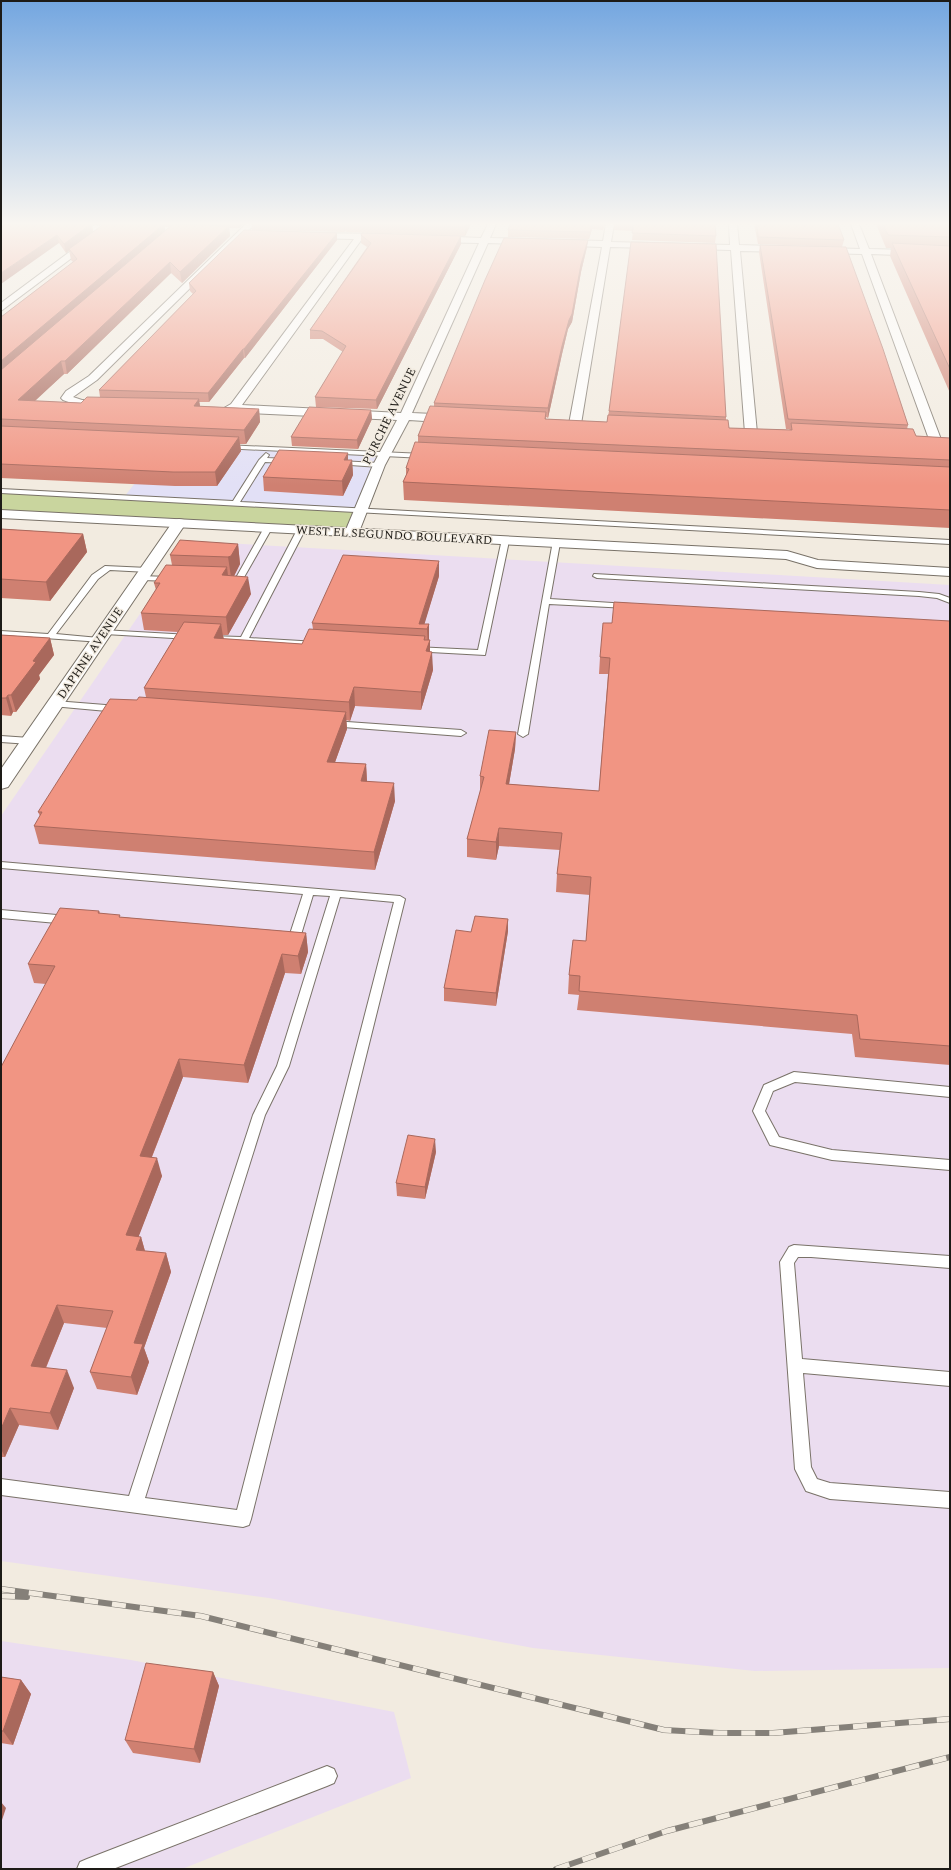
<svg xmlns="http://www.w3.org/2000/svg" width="951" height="1870" font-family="Spectral,serif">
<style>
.commercial{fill:#e2e0f6}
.industrial{fill:#ebddf0}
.green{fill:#c9d59e}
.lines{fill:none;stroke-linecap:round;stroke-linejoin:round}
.service-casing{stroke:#797268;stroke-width:2}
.minor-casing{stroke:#797268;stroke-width:2}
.secondary-casing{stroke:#797268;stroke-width:2}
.primary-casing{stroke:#797268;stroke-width:2}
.service{fill:#fff;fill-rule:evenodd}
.minor{fill:#fff;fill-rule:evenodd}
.secondary{fill:#fff;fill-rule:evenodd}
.primary{fill:#fff;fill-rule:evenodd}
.rail-casing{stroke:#858079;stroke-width:6}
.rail{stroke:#f2ebe0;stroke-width:5;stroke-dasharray:14;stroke-linecap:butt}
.wall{fill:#cf8071;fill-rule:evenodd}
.shaded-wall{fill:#a9685c}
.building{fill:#f19583;stroke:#a9685c}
.labels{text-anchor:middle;stroke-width:3;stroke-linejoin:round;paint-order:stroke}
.far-street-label{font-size:12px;fill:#1d1b17;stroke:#f2ebe0}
</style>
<rect width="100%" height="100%" fill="#f2ebe0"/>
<!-- commercial -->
<path class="commercial" d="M166,444L386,454L360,511L124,497Z"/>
<!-- industrial -->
<path class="industrial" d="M190,541L950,585V1668L755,1671L533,1648L269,1598L1,1561V816Z
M1,1641L131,1660L394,1712L411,1778L182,1869H1Z"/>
<!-- green -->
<path class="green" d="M1,491L360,511L352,532L1,514Z"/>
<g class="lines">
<!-- service casing -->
<g class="service-casing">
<path id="service" d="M225,445L424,454L427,456L424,458L223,448L222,447Z
M266,453L269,455L267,458L287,459L290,461L287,463L265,462L240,502L950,540V544L1,493V489L233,501L259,460Z
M338,461L379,463L382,465L379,467L336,464V462Z
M265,526L272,528L243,579L237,582L225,583V579L235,578L237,576Z
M298,528L305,530L249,638L318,642H321V646L206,640V636H209L241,637Z
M502,539L509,541L485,655L412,651V647H415L478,650Z
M553,541L560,543L550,599L628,604L632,606L628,608L549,604L528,734L523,737L518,734Z
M105,566L148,568L152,570L148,572L110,570L98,579L56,634L99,638H102V642L1,635V631L48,634L92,575Z
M594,574L919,592L939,594L950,598V603L937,598L919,596L597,578L593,576Z
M139,576L171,577L175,579L171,581L142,580H139Z
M102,630L190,635L194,637L190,639L105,634H102Z
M55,701L118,706L122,709L118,712L52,706V702Z
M333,721L461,730L466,733L461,736L330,726L329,724Z
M1,736L30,738L35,741L30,744L1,742Z
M1,862L400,896L405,899L251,1519L249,1525L243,1527L1,1495V1479L129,1496L253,1115L277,1066L330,896L313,895L300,938L294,942L283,940L281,937L283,934H290L303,894L1,868ZM340,897L394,902L237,1510L145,1498L265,1115L289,1066Z
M1,910L68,916L73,920L68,924L1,918Z
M794,1072L950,1087V1097L795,1082L773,1091L765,1111L779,1137L832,1150L950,1160V1170L832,1160L770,1145L753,1111L764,1085Z
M794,1245L950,1256V1268L811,1257H798L794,1263L802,1359L950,1372V1386L803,1373L811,1467L817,1479L830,1483L950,1492V1508L830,1499L806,1491L795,1469L780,1262L789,1247Z
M327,1766L334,1769L337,1776L334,1783L327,1786L113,1869H77L80,1862L87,1859Z"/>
</g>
<!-- minor casing -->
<g class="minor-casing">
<path id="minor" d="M1,224L128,226L132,229L128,232L1,228Z
M246,224H255L97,380L73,397L82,400H110L114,402L116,404L114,406L82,407L63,400L61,398L66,391L89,376Z
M488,224H496L490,238L603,241L606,224H614L611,242L730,245L729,224H737L739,245L860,249L851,224H859L869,249L950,251V257L871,254L942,442L936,446L930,442L862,254L740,251L757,433L751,437L745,433L731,250L610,247L581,424L575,428L569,424L602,247L488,243L412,413L455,415L461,419L455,423L409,420L385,465L359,532L357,535H347L345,532L373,465L397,420L230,412L224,408L231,404L354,239L308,238L304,235L305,233L390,234L394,237L390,240L362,239L242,405L401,413L479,243L432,242L428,239L432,236L481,238Z
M179,519L184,520L186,523L8,787L1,789V769L174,520Z"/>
</g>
<!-- secondary casing -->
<g class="secondary-casing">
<path id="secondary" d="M107,224H117L1,311V303Z"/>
</g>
<!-- primary casing -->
<g class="primary-casing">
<path id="primary" d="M1,510L787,551L818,560L950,568V576L817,568L786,559L1,518Z"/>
</g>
<!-- service -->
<use href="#service" class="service"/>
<!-- minor -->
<use href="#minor" class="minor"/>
<!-- secondary -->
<use href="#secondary" class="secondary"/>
<!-- primary -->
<use href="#primary" class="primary"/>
<!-- rail casing -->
<g class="rail-casing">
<path id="rail" d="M1,1589L201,1616L664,1730L719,1733H773L950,1719
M1,1596L27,1597
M556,1869L667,1831L950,1757"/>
</g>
<!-- rail -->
<use href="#rail" class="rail"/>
</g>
<!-- wall -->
<path class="wall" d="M5,224H244L239,228H229L230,236L182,283L171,273L67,374H64L34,401L81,403L100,397L99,390L193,294L190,291L189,283L337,240L245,358H244L209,402H199L200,406L259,409L260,422L246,444H240L241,451L217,486H175L1,478V317L73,262L71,260L69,250L66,253L59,243L2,226ZM92,225H103L93,232ZM164,227H171L165,231Z
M252,224H471L465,236L347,232L345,231L344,232L252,230Z
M510,224H605L603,230L592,229L589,239L508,237V230Z
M614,224H715L716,236L715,243L632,240L633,231L614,230Z
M754,224H838L844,240L842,247L758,244Z
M876,224H950V393L890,256L891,248H886Z
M361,235L461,236V244L377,409L316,407L315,397L343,352L323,339H310V330L367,247L361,243Z
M760,245L908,425L907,429L916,436L950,438V528L404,500L403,482L406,476V468L418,443V436L434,407V403L587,247L581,272L572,322L568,329L562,354L548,418L546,417V419L607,422L609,411L726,417V420L729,428L789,430L790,429H786L759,252Z
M371,410L372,419L358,449L292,446L291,437Z
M352,460L353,475L343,496L264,491L263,477Z
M1,529L83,534L87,552L50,601L1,598Z
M238,544L240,564L234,576L251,594L228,635H223L224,639L302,644L313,629L312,623L439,576L424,624H429V640H430V651L433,670L421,710L355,706L350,721L346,720L347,729L335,762L366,764L367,781L395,801L375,870L39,844L34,826L40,816L38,812L137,700L146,697L144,688L178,632L144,630L141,613L156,590L154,583L172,565L170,555Z
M950,621V1065L855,1057L852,1034L577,1010L579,995L568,994L569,975L586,941L590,895L556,892L557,874L560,850L499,846L496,860L467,857V839L480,793V776L516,732L515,749L509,784L599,791L608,674H599L600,657L612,623Z
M1,635L50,638L54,655L39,675L40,679L16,712H13L11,716L1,715Z
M99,911L100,913L120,917L306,933L308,952L301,974L285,973L248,1083L183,1077L152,1157L162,1176L138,1237H141L145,1251L166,1253L171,1272L144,1348L149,1362L137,1395L97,1389L90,1372L107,1328L64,1323L46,1368L74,1388L58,1430L19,1425L5,1457H1V1067L46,984L34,983L28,964Z
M508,919V931L496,1006L444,1001V988L471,932Z
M436,1152L425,1199L397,1196L396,1183Z
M213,1672L219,1686L200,1763L133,1753L125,1740Z
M1,1677L21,1680L31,1694L13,1745L1,1743Z"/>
<!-- shaded-wall -->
<path class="shaded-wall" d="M91,224H92L93,232L66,253L64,244Z
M164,224L166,234L1,376V361Z
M239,224H244L239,228Z
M343,224H344L345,231L344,232Z
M466,224H471L465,236V227Z
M592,224V229L589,239L590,232Z
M229,226L230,236L182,283L180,272Z
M337,233V240L245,358L244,349Z
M57,235L59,243L1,284V273Z
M461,236V244L377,409L376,400Z
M588,240L587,247L581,272L572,322L568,329L562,354L548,418V408L562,346L581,264Z
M170,262L171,273L67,374L65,361Z
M243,349L244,358L209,402L208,393Z
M61,361L64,374L21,414L18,400Z
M199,399L201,413L194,406Z
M259,409L260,422L246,444L244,430Z
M371,410L372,419L358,449L357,440Z
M239,437L241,451L217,486L215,472Z
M348,453V467L344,460Z
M352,460L353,475L343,496L342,481Z
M83,534L87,552L50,601L46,582Z
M238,544L240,564L234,576L231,577L228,557Z
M439,561V576L423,629L419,624Z
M227,567L229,584L222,575Z
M248,577L251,594L228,635L226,617Z
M221,624L224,642L214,638Z
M429,624V641L428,646L427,629Z
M50,638L54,655L39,675L40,679L16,712L11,695L33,661Z
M430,640V658L426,651Z
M432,652L433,670L421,710V692Z
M354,687L355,706L350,721L349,702Z
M8,695L13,712L11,716L6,698Z
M346,712L347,729L329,779L327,762Z
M516,732L515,749L506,802V784Z
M366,764L367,782L361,781Z
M394,783L395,801L375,870L374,852Z
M499,828V846L496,860V842Z
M508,919V931L496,1006V993Z
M306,933L308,952L301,974L298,956Z
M282,954L285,973L248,1083L244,1065Z
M179,1059L183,1077L145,1174L140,1156Z
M435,1139L436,1152L425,1199V1187Z
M157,1158L162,1176L132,1254L126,1235Z
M141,1237L146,1255L136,1250Z
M166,1253L171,1272L144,1348L149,1362L137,1395L131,1377L134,1343Z
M57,1305L64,1323L39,1384L31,1366Z
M67,1370L74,1388L58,1430L50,1413Z
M10,1408L19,1425L5,1457L1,1449V1429Z
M213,1672L219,1686L200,1763L194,1749Z
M21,1680L31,1694L13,1745L3,1731Z
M1,1802L6,1808L1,1823Z"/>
<!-- building -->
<path class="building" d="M5,224H91L64,244L57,235L1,273V227Z
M104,224H164L1,361V317L77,259L69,249Z
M173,224L229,226L180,272L170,262L65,361H61L18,400L81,403L87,397L199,399L194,406L259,409L244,430L1,419V370Z
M364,224H466L465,227Z
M510,224H592L590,232L508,230Z
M634,224H715L716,236L632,233Z
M757,224H838L844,240L758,237Z
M883,224H950V237L888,235Z
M244,230L337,233L244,349H243L208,393L99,390L196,291L189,283Z
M362,233L461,236L376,400L315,397L346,346L322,331L310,330L371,243L361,235Z
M504,238L588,240L581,264L572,314L569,320L562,346L548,408L434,403L485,280Z
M631,242L716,244L726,417L609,411Z
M892,243L950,246V369Z
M760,245L846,247L883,349L908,425L788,419Z
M430,406L546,412L545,419L607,422L608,415L728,420L729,428L792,430L791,423L913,429L916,436L950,438V460L418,436Z
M309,407L371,410L357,440L291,437Z
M1,426L239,437L215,472H173L1,464Z
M415,442L950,467V510L403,482L409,469L406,468Z
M279,450L348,453L344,460H352L342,481L263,477Z
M1,529L83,534L46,582L1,579Z
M180,540L238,544L231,556L228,557L170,555Z
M343,555L439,561L419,624H429L427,629L312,623Z
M166,565L227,567L222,575L248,577L226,617L141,613L160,583H154Z
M614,602L950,621V1046L860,1039L857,1015L579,991L580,976L569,975L573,940L586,941L591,877L557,874L562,833L499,828L496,842L467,839L484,777L480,776L489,730L516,732L506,784L599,791L610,658L600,657L603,623H612Z
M184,622L221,624L214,638L302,644L309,629L425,636L424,640H430L426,651L432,652L421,692L354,687L349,702L144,688Z
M1,635L50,638L33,661L36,662L11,695H8L6,698H1Z
M139,697L346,712L327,762L366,764L361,781L394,783L374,852L34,826L42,812H38L110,699L137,700Z
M60,908L99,911L98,913L120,915L119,917L306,933L298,956L282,954L244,1065L179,1059L140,1156L157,1158L126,1235L141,1237L136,1250L166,1253L134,1343L143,1344L131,1377L90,1372L113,1311L57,1305L31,1366L67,1370L50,1413L10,1408L1,1429V1067L55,966L28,964Z
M475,916L508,919L496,993L444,988L456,930L471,932Z
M408,1135L435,1139L425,1187L396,1183Z
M146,1663L213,1672L194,1749L125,1740Z
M1,1677L21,1680L3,1731H1Z"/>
<!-- sky -->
<linearGradient id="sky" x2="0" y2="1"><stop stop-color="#73a6e0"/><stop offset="0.46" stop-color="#f9f6f1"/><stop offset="1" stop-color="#f9f6f1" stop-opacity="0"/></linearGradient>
<rect width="951" height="486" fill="url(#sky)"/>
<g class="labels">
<!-- far-street labels -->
<g class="far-street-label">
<text transform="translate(389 416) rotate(-64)" y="4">PURCHE AVENUE</text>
<text transform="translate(394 535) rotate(3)" y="4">WEST EL SEGUNDO BOULEVARD</text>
<text transform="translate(90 653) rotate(-56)" y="4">DAPHNE AVENUE</text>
</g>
</g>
<!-- border -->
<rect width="951" height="1870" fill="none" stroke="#1d1b17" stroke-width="4"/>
</svg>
